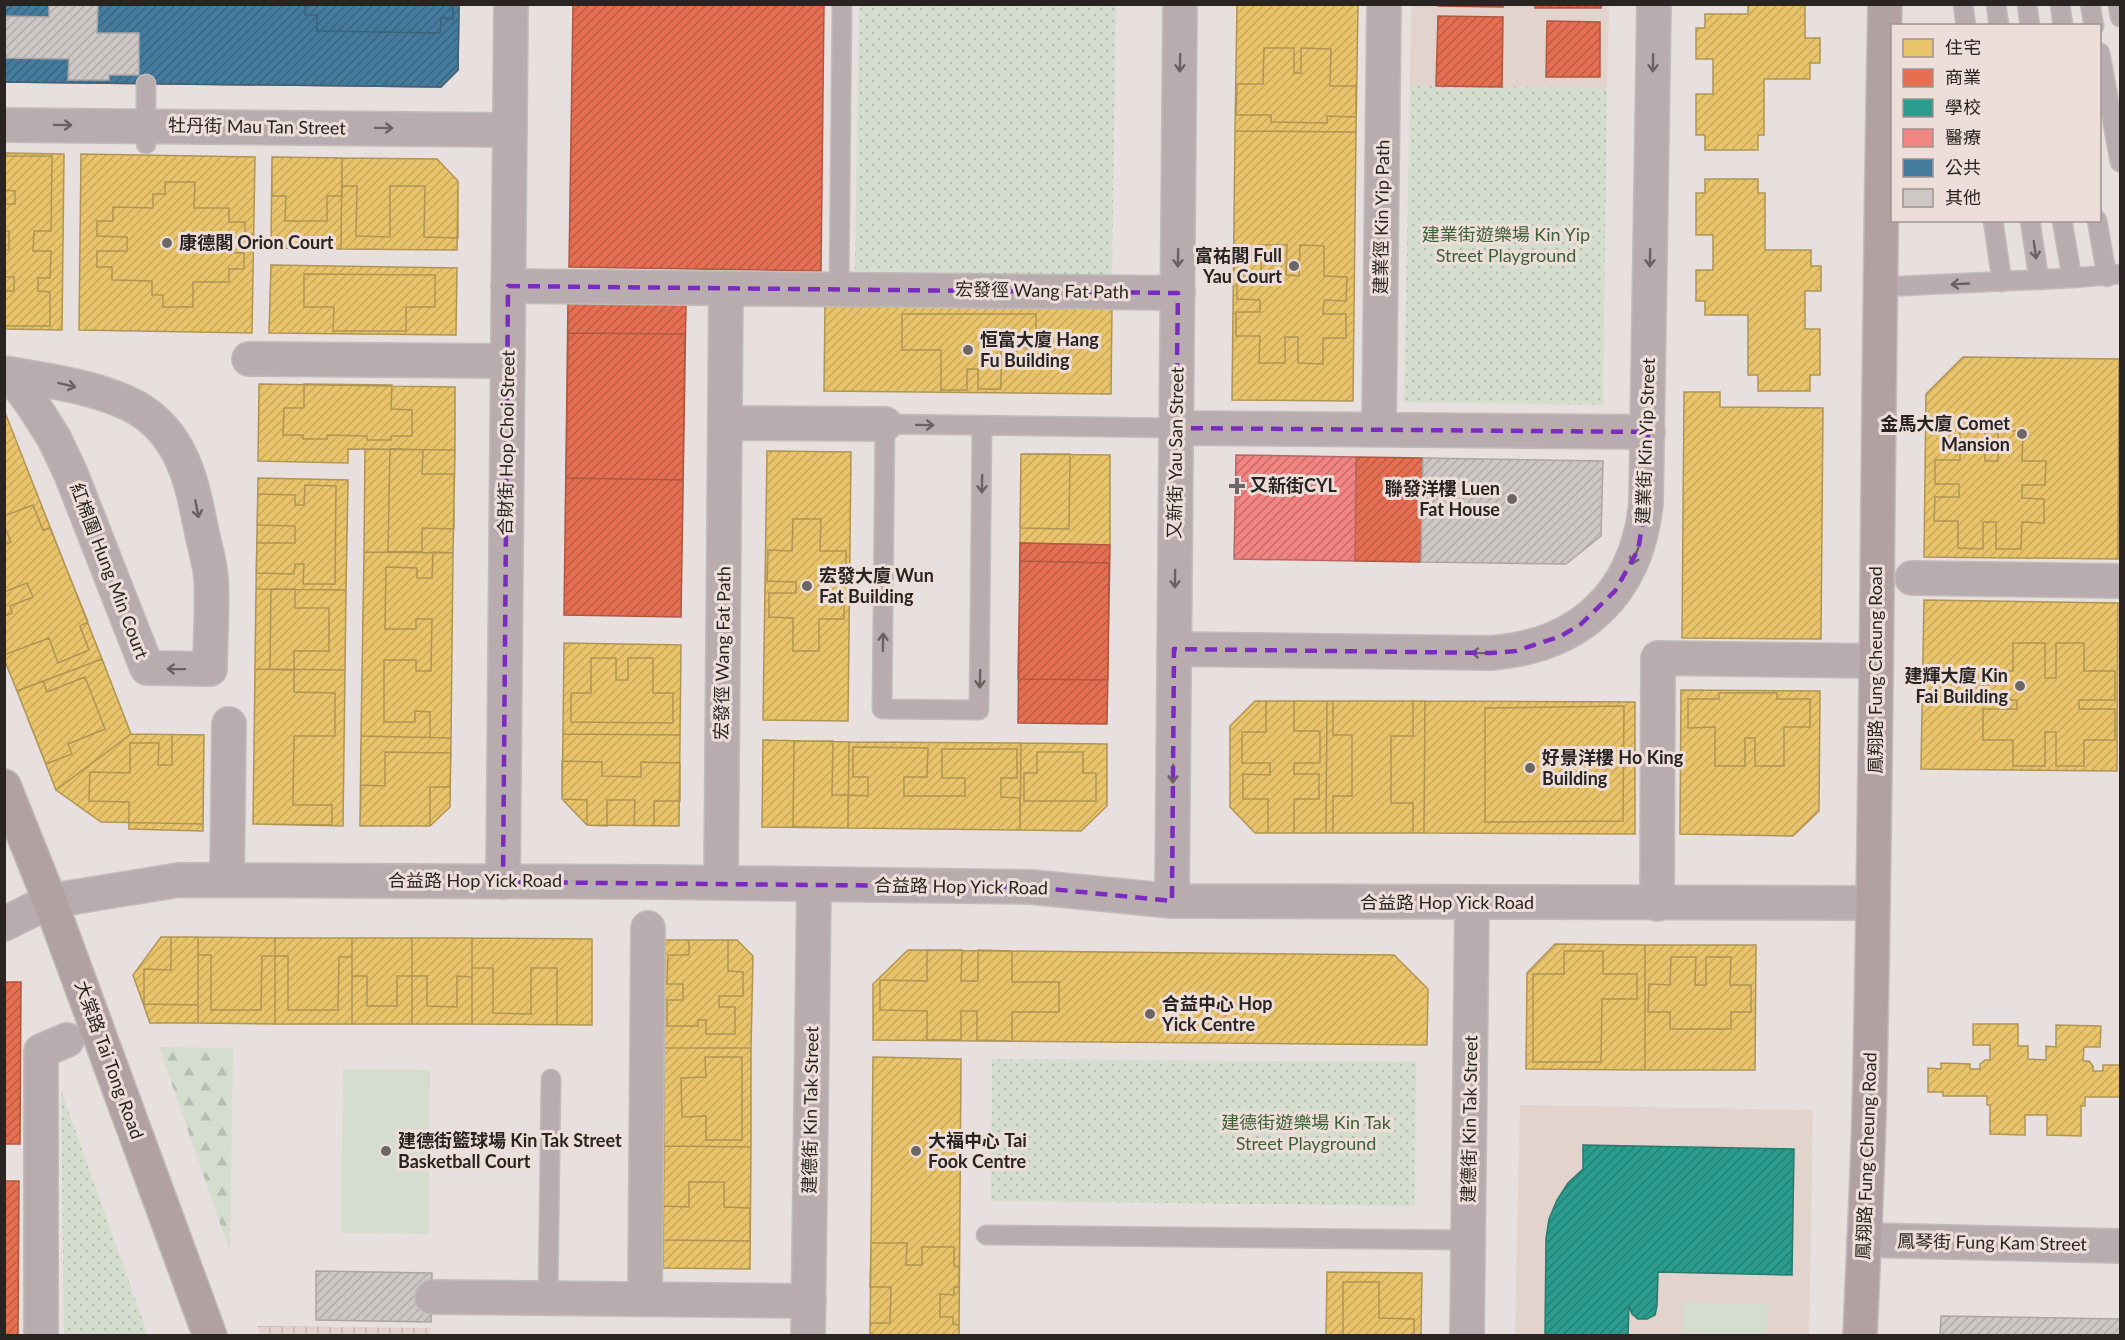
<svg xmlns="http://www.w3.org/2000/svg" width="2125" height="1340" font-family="Lato,'Noto Sans TC',sans-serif">
<style>
.built{fill:#e2d3cd}
.industrial{fill:url(#industrial-grid)}
.green{fill:#d4ddce}
.forest{fill:url(#forest-firs)}
.park{fill:url(#park-dots)}
.homes{fill:url(#homes-hatch);stroke:#af9454;stroke-width:1.5}
.shops{fill:url(#shops-hatch);stroke:#ae5843;stroke-width:1.5}
.schools{fill:url(#schools-hatch);stroke:#2a796e;stroke-width:1.5}
.health{fill:url(#health-hatch);stroke:#b66765;stroke-width:1.5}
.public{fill:url(#public-hatch);stroke:#3d6178;stroke-width:1.5}
.building{fill:url(#building-hatch);stroke:#aba5a3;stroke-width:1.5}
.lines{fill:none;stroke-linecap:round;stroke-linejoin:round}
.lane-casing{stroke:#c1bbb9;stroke-width:21}
.street-casing{stroke:#c1bbb9;stroke-width:36}
.secondary-casing{stroke:#c1bbb9;stroke-width:36}
.lane{stroke:#b9acae;stroke-width:18}
.street{stroke:#b9acae;stroke-width:33}
.secondary{stroke:#b1a1a3;stroke-width:33}
.oneway{stroke:#6a6161}
.marked{fill:none;stroke:#7b2cbf;stroke-width:4.5;stroke-dasharray:12 8;stroke-linejoin:round}
.poi-dot{fill:#6c6664;stroke:#edded9;stroke-width:2}
.labels{text-anchor:middle;stroke-width:6;stroke-linejoin:round;paint-order:stroke}
.street-label{font-size:18px;fill:#292422;stroke:#edded9}
.park-label{font-size:18px;fill:#3d6137;stroke:#edded9}
.poi-label{font-size:18px;font-weight:bold;fill:#292422;stroke:#edded9;text-anchor:start}
</style>
<defs>
<pattern id="industrial-grid" width="8" height="8" patternUnits="userSpaceOnUse" patternTransform="scale(1.5)"><rect width="8" height="8" fill="#e2d3cd"/><path d="M0 4h8M4 0v8" fill="none" stroke="#c2b5b0"/></pattern>
<pattern id="forest-firs" width="22" height="20" patternUnits="userSpaceOnUse" patternTransform="scale(1.5)"><rect width="22" height="20" fill="#d4ddce"/><path d="M5 1l3.5 6h-7zM16 11l3.5 6h-7z" fill="#b6beb1"/></pattern>
<pattern id="park-dots" width="8" height="8" patternUnits="userSpaceOnUse" patternTransform="scale(1.5)"><rect width="8" height="8" fill="#d4ddce"/><path d="M2 2h.1M6 6h.1" fill="none" stroke="#b6beb1" stroke-width="1.8" stroke-linecap="round"/></pattern>
<pattern id="homes-hatch" width="6" height="6" patternUnits="userSpaceOnUse" patternTransform="scale(1.5)"><rect width="6" height="6" fill="#e9c46a"/><path d="M-1 1l2-2M0 6l6-6M5 7l2-2" fill="none" stroke="#c8a85c"/></pattern>
<pattern id="shops-hatch" width="6" height="6" patternUnits="userSpaceOnUse" patternTransform="scale(1.5)"><rect width="6" height="6" fill="#e76f51"/><path d="M-1 1l2-2M0 6l6-6M5 7l2-2" fill="none" stroke="#bb5b43"/></pattern>
<pattern id="schools-hatch" width="6" height="6" patternUnits="userSpaceOnUse" patternTransform="scale(1.5)"><rect width="6" height="6" fill="#2a9d8f"/><path d="M-1 1l2-2M0 6l6-6M5 7l2-2" fill="none" stroke="#248074"/></pattern>
<pattern id="health-hatch" width="6" height="6" patternUnits="userSpaceOnUse" patternTransform="scale(1.5)"><rect width="6" height="6" fill="#f28482"/><path d="M-1 1l2-2M0 6l6-6M5 7l2-2" fill="none" stroke="#c46c6a"/></pattern>
<pattern id="public-hatch" width="6" height="6" patternUnits="userSpaceOnUse" patternTransform="scale(1.5)"><rect width="6" height="6" fill="#457b9d"/><path d="M-1 1l2-2M0 6l6-6M5 7l2-2" fill="none" stroke="#3a6580"/></pattern>
<pattern id="building-hatch" width="6" height="6" patternUnits="userSpaceOnUse" patternTransform="scale(1.5)"><rect width="6" height="6" fill="#cdc7c5"/><path d="M-1 1l2-2M0 6l6-6M5 7l2-2" fill="none" stroke="#b0aba9"/></pattern>
</defs>
<rect width="100%" height="100%" fill="#e8e0de"/>
<!-- built -->
<path class="built" d="M1411,5H1609L1607,88L1410,86Z
M1520,1105L1813,1110L1809,1335L1515,1336Z"/>
<!-- industrial -->
<path class="industrial" d="M258,1326L431,1328V1335H260Z"/>
<!-- green -->
<path class="green" d="M343,1069L430,1070L429,1234L341,1233Z
M1683,1303L1767,1304L1766,1335H1682Z"/>
<!-- forest -->
<path class="forest" d="M159,1047L233,1048L230,1252Z"/>
<!-- park -->
<path class="park" d="M859,5H1116L1112,275L855,271Z
M1410,86L1607,88L1603,405L1404,402Z
M992,1059L1416,1062L1415,1206L991,1201Z
M61,1090L148,1335H64Z"/>
<!-- homes -->
<path class="homes" d="M758,4V13H721V78H700V61H689V22H677V50H666V63H648V15H618V5H610Z
M1237,4H1358L1356,132L1235,131Z
M1748,4H1805V38H1820V63H1810V79H1764V135H1758V150H1705V135H1696V94H1713V59H1696V28H1705V14H1748Z
M1264,48H1294V73H1301V48L1331,49L1330,86H1356V117L1327,116V123L1271,122V115H1236L1237,84H1263Z
M700,78H721V143H757V152H767V167H724V178H781V194H767V203H720V269H700V251H689V212H677V240H666V252H648V205H618V195H609V179H651V168H610V151H618V141H648V94H666V106H677V134H689V94H700Z
M1235,131L1356,132L1353,401L1232,400Z
M4,153L64,154L62,330L4,329Z
M81,154L255,157L252,333L79,330Z
M4,156H52L51,231H34L33,251H51L50,278H38V291L50,292V326H4V291H14V277H4V250H9V231H4V204H15V191L4,190Z
M272,157L342,158L341,249L271,248Z
M272,157L342,158V196H327V221H285L286,196H272Z
M342,158L437,159L458,181L457,250L341,249Z
M342,158L437,159L458,181V238L424,237L425,186H390V237L356,236L357,186H342Z
M1705,179H1758V193H1765V250H1811V266H1821V291H1805V329H1820V375H1810V391H1758V375H1748V315H1705V301H1696V270H1713V235H1696V193H1705Z
M165,182H195L194,208H229V222H245V238H216V252L244,253V269H229V282H193V307H163V295H152V281L112,280V267H97V251H127V237L97,236V221H113V207L153,208V194H165Z
M1262,245H1287L1286,275L1299,276L1300,245L1324,246V276L1347,277L1346,301L1324,300L1323,314H1346V338H1323V364L1298,363V337H1285V363H1259L1260,336H1236V312H1260V300L1237,299V275H1261Z
M271,265L457,268L456,335L269,333Z
M304,274L435,275V307H406V331H333L334,307H304Z
M825,305L1112,308L1111,394L824,391Z
M902,314H1036V348H1001V389H978V369H967V390H941V350H902Z
M1963,357L2119,359L2118,559L1924,557L1926,394Z
M2119,359H2120V559H2118Z
M259,384L455,387V450L348,449V463L258,461Z
M304,384L392,385L391,409L412,410V436H391V440H367V436L327,435V439H303V435H283L284,408H304Z
M1684,392H1720V407L1823,408L1821,639L1682,638Z
M4,410L102,659L17,691L4,659Z
M1960,430L1985,431V461H1998V431H2023L2022,461H2046L2045,485H2022V498L2044,499V523L2022,522L2021,549H1996V522H1983V549L1958,548V521H1934L1935,497H1959V484H1935V460H1960Z
M365,449L455,450L453,553L364,552Z
M390,449L423,450L422,474H454V529L422,528V552H388Z
M767,451L851,452L848,721L763,720Z
M1021,454L1110,455V545L1020,543Z
M1021,454H1070L1069,529L1020,528Z
M1278,458L1319,459V478L1355,479V505H1333L1332,544L1307,543V521H1287L1286,543H1262V503H1240V477L1277,478Z
M1382,465H1408V476H1414V489L1417,490V535H1414L1413,549H1408V559H1382V528H1358L1359,496H1382Z
M2119,473H2120V502H2119Z
M258,478L348,480L346,590L256,589Z
M1461,478L1564,480L1563,510L1542,509V544L1517,543V522H1506V544L1481,543V508H1461Z
M305,485L336,486L335,584H303L304,564H295L294,574L256,573L257,543H295V526L257,525L258,494L295,495V505H304Z
M33,505L43,530L50,528L88,622L80,626L89,650L58,663L49,638L4,655V616L12,613L10,606L33,597L27,583L4,592V545L11,542L4,525V516Z
M793,519H821L820,551H846V582H819V594H844V619H819V651H793V618L769,617V593H796V582L767,581L768,550L792,551Z
M364,552L453,553L451,738L361,736Z
M433,552L453,553L451,738H430V712L415,711V722H384V660H416V671H431L432,619H416V629H385L386,567L417,568V578H432Z
M256,589L346,590L345,670L255,669Z
M271,589H295V608H329V651H294V670L270,669Z
M1924,600L2118,603L2117,771L1921,769Z
M564,643L681,645L680,735L563,734Z
M2013,643H2045V678H2056V643H2084V671H2115V700H2079V709H2115V740H2084V766H2056V732H2045V766H2013V740H1983V709H2017V700H1983V671H2013Z
M591,658H616V680H628V658H653V693H673V723L571,722V693H591Z
M102,659L131,734L56,790L17,691Z
M255,669L345,670L343,826L253,824Z
M255,669L294,670V692L335,693V736H294L293,805H332V825L253,824Z
M85,677L105,729L68,744L72,754L46,764L17,691L43,681L47,692Z
M1681,690L1820,691L1819,811L1793,836L1680,834Z
M1719,693H1777V699H1810V727H1784V766H1755V738H1745V766H1715V727L1688,728V699H1719Z
M1255,701H1327L1326,833H1255L1230,807V726Z
M1266,701H1294V731H1320V763H1294V774H1319V799H1294V833H1268V799H1243V774L1270,775V763H1242V732H1266Z
M1327,701H1425L1424,833H1326Z
M1333,701H1413V736H1391V803H1413V833H1333V796H1352V735H1333Z
M1425,701L1635,702V834L1424,833Z
M1624,706L1623,821L1485,822V708Z
M131,734L204,735L203,824L101,822L56,790Z
M563,734L680,735L679,826L587,825L562,799Z
M172,735H204L203,831L129,829V802L89,801L90,772L130,773V743H159L158,765H172Z
M361,736L451,738L450,807L430,826H360Z
M763,740L849,742L848,828L762,827Z
M794,741H833L832,795H848V828L793,827Z
M849,742L1021,743L1020,830L848,828Z
M1021,743L1107,744V806L1081,831L1020,830Z
M853,747L928,748L927,777H904V796H965V778H942V749H1017V778H1001V797L1020,798V830L848,828V795L868,796V777H853Z
M385,752L451,753L450,787H430V826H360L361,785L385,786Z
M1037,752H1083V773H1096V801H1024V773H1037Z
M562,761L602,762V776L641,777V762L680,763V801H654V826H634L635,800H607V826L587,825V800L562,799Z
M161,937H198V1023H150L133,975Z
M171,937H198V1005L144,1004V969L171,970Z
M198,937L275,938V1024L198,1023Z
M198,937L275,938V956H262L261,1010H211V955H198Z
M275,938H352V1024H275Z
M275,938H352V957H339L338,1010H288V956H275Z
M352,938H412V1024H352Z
M352,938H412V976H397V1006H367V976H352Z
M412,938H472V1024H412Z
M412,938H472V977L457,976V1007L427,1006V976H412Z
M472,938L592,939V1025L472,1024Z
M472,938L592,939V1025H557V968H531V1014L493,1013V968H472Z
M665,940H737L753,956L751,1048H664Z
M689,940H728V971L743,972V996H719V1007H735V1034H706V1020H698V1026H667V1000H683V984H667L668,955H689Z
M1555,944L1645,945V1070L1526,1069L1527,973Z
M1645,945H1756L1755,1070H1645Z
M908,950L1394,955L1428,989L1427,1045L873,1040V984Z
M927,950H962L961,981H978V950L1012,951V982H1059V1012H1012V1041L977,1040V1011H961V1040H927V1011L880,1010V980L927,981Z
M1564,951H1603V974H1637V999H1602L1601,1062H1533V974H1564Z
M1671,957H1696L1695,985H1706V957H1731L1730,985H1751V1012H1731V1029H1670V1012H1648L1649,984L1670,985Z
M1973,1024H2018V1046H2028V1059L2046,1060V1046L2056,1047V1025L2101,1026L2100,1047H2084L2083,1061H2089L2093,1066V1071H2103V1065H2120V1097H2085V1106H2081V1136L2047,1135V1115H2025V1135L1990,1134V1105H1987V1096H1943V1092H1928V1068L1941,1069V1063L1970,1064V1069H1980V1064L1985,1060H1990V1045H1973Z
M664,1048H751V1147L664,1146Z
M705,1057H742V1140H706V1116L682,1117L681,1078L706,1077Z
M873,1057L961,1059L959,1336H870Z
M664,1146L751,1147L750,1269L663,1268Z
M689,1182H724V1207L750,1208V1241L663,1240V1206L689,1207Z
M871,1243H907L906,1265H922V1247H954V1266L959,1267V1287H954V1295L940,1294V1317H953V1324L959,1325V1336H870V1323H890L891,1287H870Z
M1327,1272L1422,1273L1421,1336H1326Z
M1343,1282H1379V1318L1414,1319V1336H1343Z"/>
<!-- shops -->
<path class="shops" d="M4,4H459L458,70L441,87L4,82Z
M573,4H824L821,271L569,267Z
M1438,4H1503V7L1438,6Z
M1535,4H1602L1601,8H1535Z
M1438,16L1503,17L1502,87L1436,86Z
M1547,21L1600,22V77H1546Z
M568,301L686,303L681,617L564,615Z
M568,333L685,334L683,480L566,478Z
M1356,457L1423,458L1421,562L1355,561Z
M1020,543L1110,545L1107,724L1018,723Z
M1020,561L1109,563L1108,680L1018,679Z
M4,982H21L20,1144H4Z
M4,1181H19L18,1336H4Z"/>
<!-- schools -->
<path class="schools" d="M1583,1145L1794,1149L1792,1275L1658,1272L1657,1306L1655,1315L1647,1319H1638L1632,1314L1629,1306L1628,1336H1545L1546,1239L1549,1219L1557,1200L1568,1183L1583,1169Z"/>
<!-- health -->
<path class="health" d="M1236,455L1356,457L1355,561L1234,559Z"/>
<!-- public -->
<path class="public" d="M4,4H459L458,70L441,87L4,82Z
M305,4H453V19L441,18L440,33L317,31V15H305Z"/>
<!-- building -->
<path class="building" d="M49,4H98L97,33H139V75H109V80H68L69,59L4,58V16L49,17Z
M1423,458L1603,461L1601,536L1566,564L1421,562Z
M316,1271L432,1273L431,1322L316,1320Z
M1941,1316L2120,1319V1336H1940Z"/>
<g class="lines">
<!-- lane casing -->
<g class="lane-casing">
<path id="lane" d="M1963,4L1966,26
M1996,4L1999,26
M2027,4L2030,26
M2060,4L2063,26
M2090,4L2094,26
M2118,4L2120,17
M2100,53L2120,162
M146,84V144
M1993,220L2002,282
M2030,220L2039,280
M2062,220L2072,278
M2097,220L2107,277
M1881,287L2072,278L2120,274
M839,289L842,4
M982,426L979,710L882,709L885,424L1176,428
M986,1235L1468,1240
M548,1298L551,1079"/>
</g>
<!-- street casing -->
<g class="street-casing">
<path id="street" d="M4,125L510,130
M508,286L1178,293
M249,359L507,361
M4,373L10,374C50,381 101,388 137,408C184,436 192,484 202,533C205,548 210,563 211,578C213,607 210,639 210,669L147,668L71,474L54,438L33,405L10,374
M725,423L885,424
M1176,428L1648,432
M1379,429L1384,4
M1912,578L2120,581
M1174,649L1491,653C1581,646 1637,593 1646,503L1654,4
M227,880L229,724
M503,882L511,4
M721,883L726,288
M1172,901L1180,4
M1657,904L1658,658L1875,661
M4,924L50,901L179,880L660,882L1031,887L1172,901L1873,903
M1864,1240L2120,1246
M432,1297L809,1301
M645,1299L648,928
M41,1336V1051L67,1040
M808,1336L814,884
M1467,1336L1472,903"/>
</g>
<!-- secondary casing -->
<g class="secondary-casing">
<path id="secondary" d="M4,786L50,901L210,1336
M1860,1336C1863,1262 1867,1188 1869,1115C1878,745 1877,375 1885,4"/>
</g>
<!-- lane -->
<use href="#lane" class="lane"/>
<!-- street -->
<use href="#street" class="street"/>
<!-- secondary -->
<use href="#secondary" class="secondary"/>
</g>
<!-- one-way arrows -->
<defs><path id="oneway-shaft" d="M-6 0H5M1.5-3L5.5 0L1.5 3" fill="none" stroke-width="1.6" stroke-linecap="round" stroke-linejoin="round" transform="scale(1.5)"/></defs>
<g class="oneway">
<use href="#oneway-shaft" transform="translate(1180 63) rotate(91)"/>
<use href="#oneway-shaft" transform="translate(1653 63) rotate(91)"/>
<use href="#oneway-shaft" transform="translate(63 125) rotate(1)"/>
<use href="#oneway-shaft" transform="translate(384 128) rotate(1)"/>
<use href="#oneway-shaft" transform="translate(2035 250) rotate(82)"/>
<use href="#oneway-shaft" transform="translate(1178 258) rotate(91)"/>
<use href="#oneway-shaft" transform="translate(1650 258) rotate(91)"/>
<use href="#oneway-shaft" transform="translate(1960 284) rotate(177)"/>
<use href="#oneway-shaft" transform="translate(67 385) rotate(14)"/>
<use href="#oneway-shaft" transform="translate(925 425) rotate(1)"/>
<use href="#oneway-shaft" transform="translate(982 484) rotate(91)"/>
<use href="#oneway-shaft" transform="translate(197 509) rotate(79)"/>
<use href="#oneway-shaft" transform="translate(1635 556) rotate(112)"/>
<use href="#oneway-shaft" transform="translate(1175 579) rotate(91)"/>
<use href="#oneway-shaft" transform="translate(883 642) rotate(-89)"/>
<use href="#oneway-shaft" transform="translate(1480 653) rotate(-179)"/>
<use href="#oneway-shaft" transform="translate(176 669) rotate(-179)"/>
<use href="#oneway-shaft" transform="translate(980 679) rotate(91)"/>
<use href="#oneway-shaft" transform="translate(1173 774) rotate(91)"/>
</g>
<!-- marked area -->
<path class="marked" d="M508,286L1178,293L1176,428L1648,432L1646,503L1638,550L1615,591L1581,624L1561,636L1516,651L1491,653L1174,649L1172,901L1031,887L503,882Z"/>
<!-- markers -->
<g class="poi-dot">
<circle cx="167" cy="243" r="6"/>
<circle cx="1294" cy="266" r="6"/>
<circle cx="968" cy="350" r="6"/>
<circle cx="2022" cy="434" r="6"/>
<path d="M1234 477h6v6h6v6h-6v6h-6v-6h-6v-6h6z"/>
<circle cx="1512" cy="499" r="6"/>
<circle cx="807" cy="586" r="6"/>
<circle cx="2020" cy="686" r="6"/>
<circle cx="1530" cy="768" r="6"/>
<circle cx="1150" cy="1014" r="6"/>
<circle cx="386" cy="1151" r="6"/>
<circle cx="916" cy="1151" r="6"/>
</g>
<g class="labels">
<!-- street labels -->
<g class="street-label">
<text transform="translate(257 127) rotate(1)" y="6">牡丹街 Mau Tan Street</text>
<text transform="translate(1382 217) rotate(-89)" y="6">建業徑 Kin Yip Path</text>
<text transform="translate(1042 291) rotate(1)" y="6">宏發徑 Wang Fat Path</text>
<text transform="translate(1646 441) rotate(-88)" y="6">建業街 Kin Yip Street</text>
<text transform="translate(507 443) rotate(-89)" y="6">合財街 Hop Choi Street</text>
<text transform="translate(1176 453) rotate(-89)" y="6">又新街 Yau San Street</text>
<text transform="translate(109 571) rotate(69)" y="6">紅棉圍 Hung Min Court</text>
<text transform="translate(723 653) rotate(-89)" y="6">宏發徑 Wang Fat Path</text>
<text transform="translate(1876 670) rotate(-90)" y="6">鳳翔路 Fung Cheung Road</text>
<text x="475" y="887">合益路 Hop Yick Road</text>
<text transform="translate(961 887) rotate(1)" y="6">合益路 Hop Yick Road</text>
<text x="1447" y="909">合益路 Hop Yick Road</text>
<text transform="translate(109 1060) rotate(70)" y="6">大棠路 Tai Tong Road</text>
<text transform="translate(811 1110) rotate(-89)" y="6">建德街 Kin Tak Street</text>
<text transform="translate(1470 1119) rotate(-89)" y="6">建德街 Kin Tak Street</text>
<text transform="translate(1867 1156) rotate(-88)" y="6">鳳翔路 Fung Cheung Road</text>
<text transform="translate(1992 1243) rotate(1)" y="6">鳳琴街 Fung Kam Street</text>
</g>
<!-- park labels -->
<g class="park-label">
<text x="1506" y="241">建業街遊樂場 Kin Yip<tspan x="1506" dy="21">Street Playground</tspan></text>
<text x="1306" y="1129">建德街遊樂場 Kin Tak<tspan x="1306" dy="21">Street Playground</tspan></text>
</g>
<!-- poi labels -->
<g class="poi-label">
<text x="179" y="249">康德閣 Orion Court</text>
<text x="1282" y="262" text-anchor="end">富祐閣 Full<tspan x="1282" dy="21">Yau Court</tspan></text>
<text x="980" y="346">恒富大廈 Hang<tspan x="980" dy="21">Fu Building</tspan></text>
<text x="2010" y="430" text-anchor="end">金馬大廈 Comet<tspan x="2010" dy="21">Mansion</tspan></text>
<text x="1250" y="492">又新街CYL</text>
<text x="1500" y="495" text-anchor="end">聯發洋樓 Luen<tspan x="1500" dy="21">Fat House</tspan></text>
<text x="819" y="582">宏發大廈 Wun<tspan x="819" dy="21">Fat Building</tspan></text>
<text x="2008" y="682" text-anchor="end">建輝大廈 Kin<tspan x="2008" dy="21">Fai Building</tspan></text>
<text x="1542" y="764">好景洋樓 Ho King<tspan x="1542" dy="21">Building</tspan></text>
<text x="1162" y="1010">合益中心 Hop<tspan x="1162" dy="21">Yick Centre</tspan></text>
<text x="398" y="1147">建德街籃球場 Kin Tak Street<tspan x="398" dy="21">Basketball Court</tspan></text>
<text x="928" y="1147">大福中心 Tai<tspan x="928" dy="21">Fook Centre</tspan></text>
</g>
</g>
<!-- border -->
<rect width="2125" height="1340" fill="none" stroke="#292422" stroke-width="12"/>
<!-- legend -->
<rect x="1891" y="24" width="210" height="198" fill="#edded9" stroke="#9f9490" stroke-width="1.5"/>
<rect x="1903" y="39" width="30" height="18" fill="#e9c46a" stroke="#9f9490" stroke-width="1.5"/>
<text x="1945" y="54" font-size="18" fill="#292422">住宅</text>
<rect x="1903" y="69" width="30" height="18" fill="#e76f51" stroke="#9f9490" stroke-width="1.5"/>
<text x="1945" y="84" font-size="18" fill="#292422">商業</text>
<rect x="1903" y="99" width="30" height="18" fill="#2a9d8f" stroke="#9f9490" stroke-width="1.5"/>
<text x="1945" y="114" font-size="18" fill="#292422">學校</text>
<rect x="1903" y="129" width="30" height="18" fill="#f28482" stroke="#9f9490" stroke-width="1.5"/>
<text x="1945" y="144" font-size="18" fill="#292422">醫療</text>
<rect x="1903" y="159" width="30" height="18" fill="#457b9d" stroke="#9f9490" stroke-width="1.5"/>
<text x="1945" y="174" font-size="18" fill="#292422">公共</text>
<rect x="1903" y="189" width="30" height="18" fill="#cdc7c5" stroke="#9f9490" stroke-width="1.5"/>
<text x="1945" y="204" font-size="18" fill="#292422">其他</text>
</svg>
